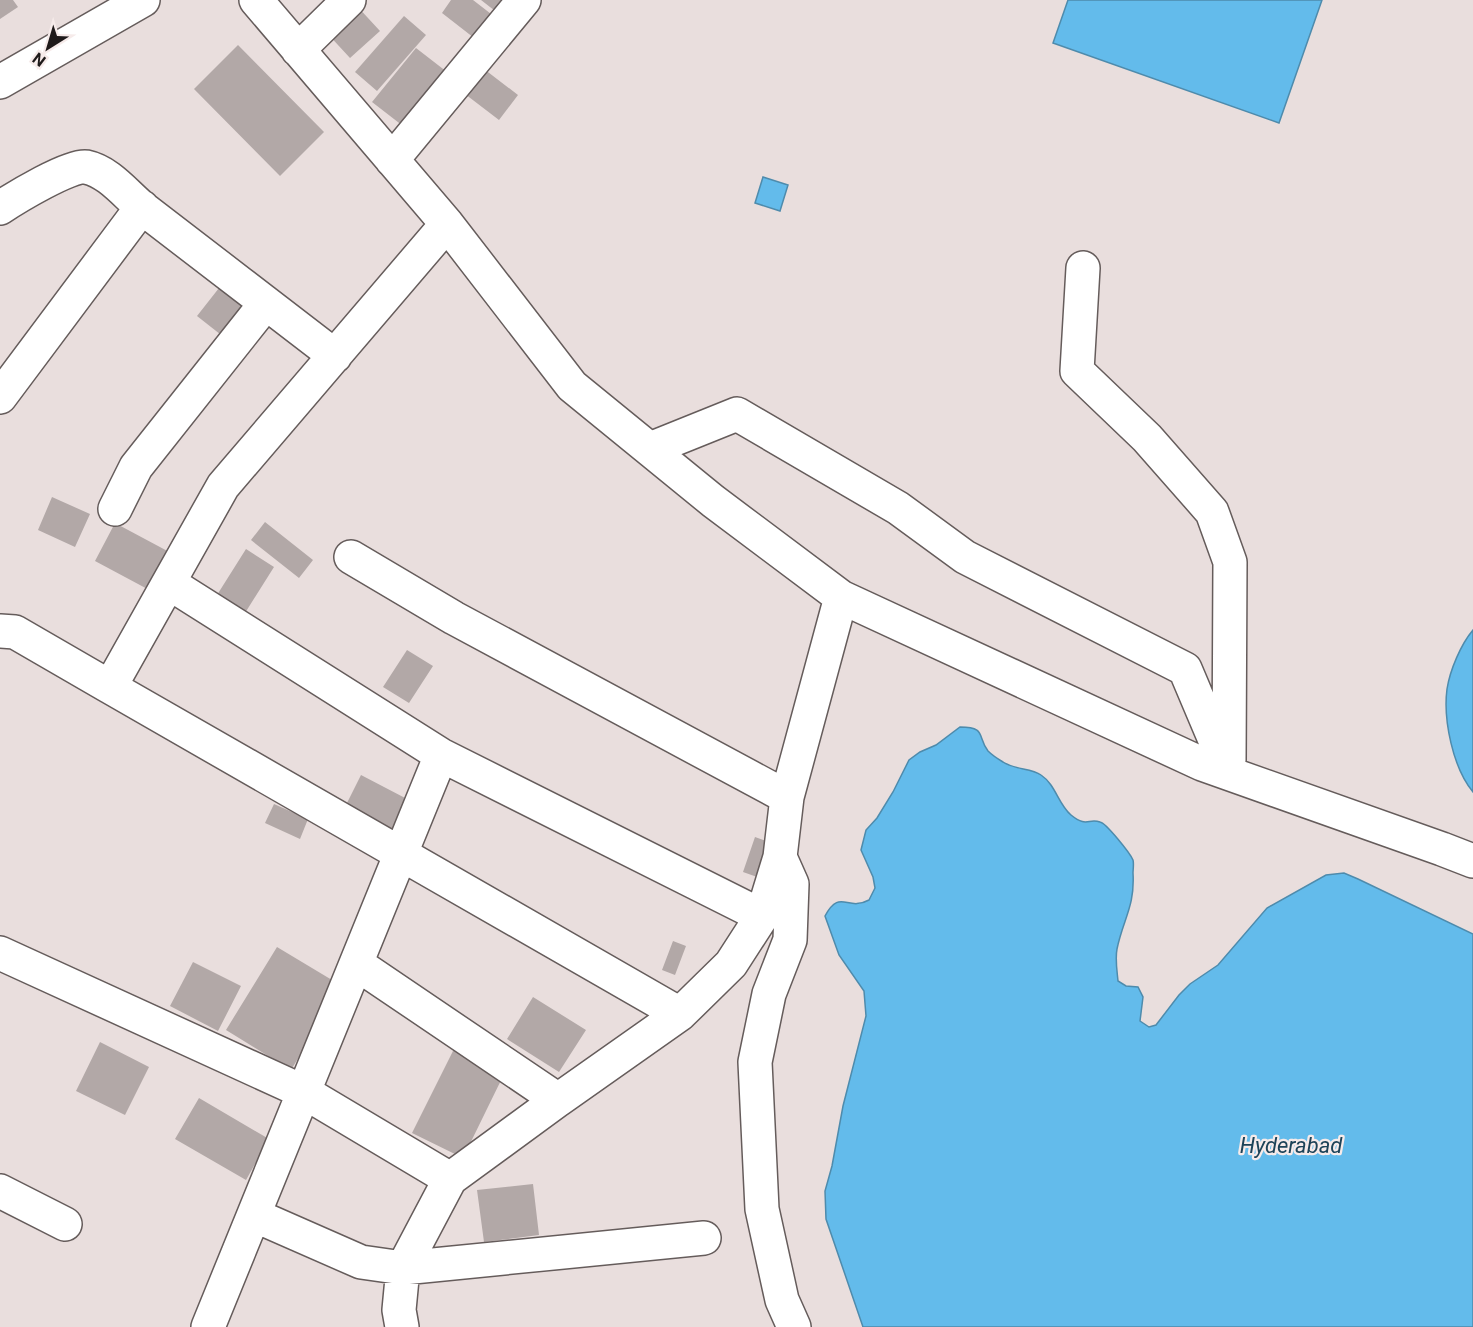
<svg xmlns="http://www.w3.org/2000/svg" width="1473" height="1327" font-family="Roboto,sans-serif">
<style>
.water{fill:#63bbeb;stroke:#4e8bac;stroke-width:1.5}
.building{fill:#b2a8a7}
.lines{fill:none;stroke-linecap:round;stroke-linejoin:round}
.minor-casing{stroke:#655c5b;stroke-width:36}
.minor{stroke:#fff;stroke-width:33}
.labels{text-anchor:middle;stroke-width:4.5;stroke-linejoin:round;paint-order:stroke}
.water-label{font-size:22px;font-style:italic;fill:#1d4358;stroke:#f6ebea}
</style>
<rect width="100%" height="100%" fill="#e9dedd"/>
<!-- water -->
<path class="water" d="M1068,0H1322L1279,123L1053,43Z
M763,177L788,185L780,211L755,203Z
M1473,630V792C1453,768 1443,720 1447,689C1450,670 1461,644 1473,630Z
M960,727C987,727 977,737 988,751C992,755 998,759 1003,762C1015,770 1031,768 1041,775C1056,785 1058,804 1071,815C1087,828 1088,818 1100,822C1106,823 1130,853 1133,860C1134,863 1133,870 1133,873C1135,907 1123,919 1117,949C1115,959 1117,970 1118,981L1126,986L1138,987L1143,997L1140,1021L1149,1027L1156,1025L1179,995L1190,984L1218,965L1267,908L1326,875L1344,873L1358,879L1473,934V1327H863L826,1219L825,1191L832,1166L843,1106L866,1016L864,991L839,955L825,916C840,888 847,912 869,900L875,888L873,877L861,850L866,830L877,818L893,792L909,760L920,752L936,745Z"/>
<!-- building -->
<path class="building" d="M0,0H13L18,7L0,19Z
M451,0H473L495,17L478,41L442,13Z
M481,0H510L499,14Z
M356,5L380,31L350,58L326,32Z
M404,16L426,35L377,91L355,72Z
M238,45L324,132L280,176L194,89Z
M416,48L447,72L403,126L372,102Z
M484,69L518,95L499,120L465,94Z
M219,288L247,309L225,338L197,316Z
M52,497L90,514L75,547L38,530Z
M265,522L313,560L299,578L251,540Z
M115,523L173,554L153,592L95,561Z
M246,549L274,567L245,613L217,595Z
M407,650L433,666L409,703L383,687Z
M361,775L407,799L388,837L342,813Z
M274,804L308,819L300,839L265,823Z
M755,837L772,843L760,878L743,872Z
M673,941L686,946L675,975L662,970Z
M277,947L342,986L291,1070L226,1030Z
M193,962L241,986L218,1031L170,1006Z
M533,997L586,1030L559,1072L507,1039Z
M100,1042L149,1067L125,1115L76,1091Z
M457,1043L507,1068L463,1158L412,1133Z
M199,1098L269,1139L246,1180L175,1139Z
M533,1184L539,1235L484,1242L477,1190Z"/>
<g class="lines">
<!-- minor casing -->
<g class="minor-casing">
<path id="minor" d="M256,0L447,224L572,386L713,501L841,597L1202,764L1442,849L1473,861
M298,50L349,0
M0,82L143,0
M392,160L524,0
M0,208C15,198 71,164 86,167C110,172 127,196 145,210C208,259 272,307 335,356
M1083,268L1077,371L1147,438L1212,512L1230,562L1229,760
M0,397L142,207
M650,449L737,414L898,508L965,557L1185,669L1229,773
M115,509L136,467L266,303
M351,557L454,618L787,797
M169,583L441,755L762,916
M0,631L15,632L110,687L223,486L447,224
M110,687L680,1014
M780,857L792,884L790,940L769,994L755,1062L762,1209L782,1300L794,1327
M0,953L304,1092L450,1179L558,1100
M357,964L558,1100L680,1014L731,964L762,916L780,857L787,797L841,597
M0,1191L65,1224
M254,1215L361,1262L403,1268L704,1238
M208,1327L441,755
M402,1327L399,1310L403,1268L450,1179"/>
</g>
<!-- minor -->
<use href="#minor" class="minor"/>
</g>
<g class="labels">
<!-- water labels -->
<g class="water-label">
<text x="1291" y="1153">Hyderabad</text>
</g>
</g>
<!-- north arrow -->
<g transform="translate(48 48) rotate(217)" stroke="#f6ebea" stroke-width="4.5" paint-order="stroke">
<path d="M0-4.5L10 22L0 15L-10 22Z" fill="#1e1a1a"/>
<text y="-9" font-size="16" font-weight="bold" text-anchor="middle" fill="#1e1a1a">N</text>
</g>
</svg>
